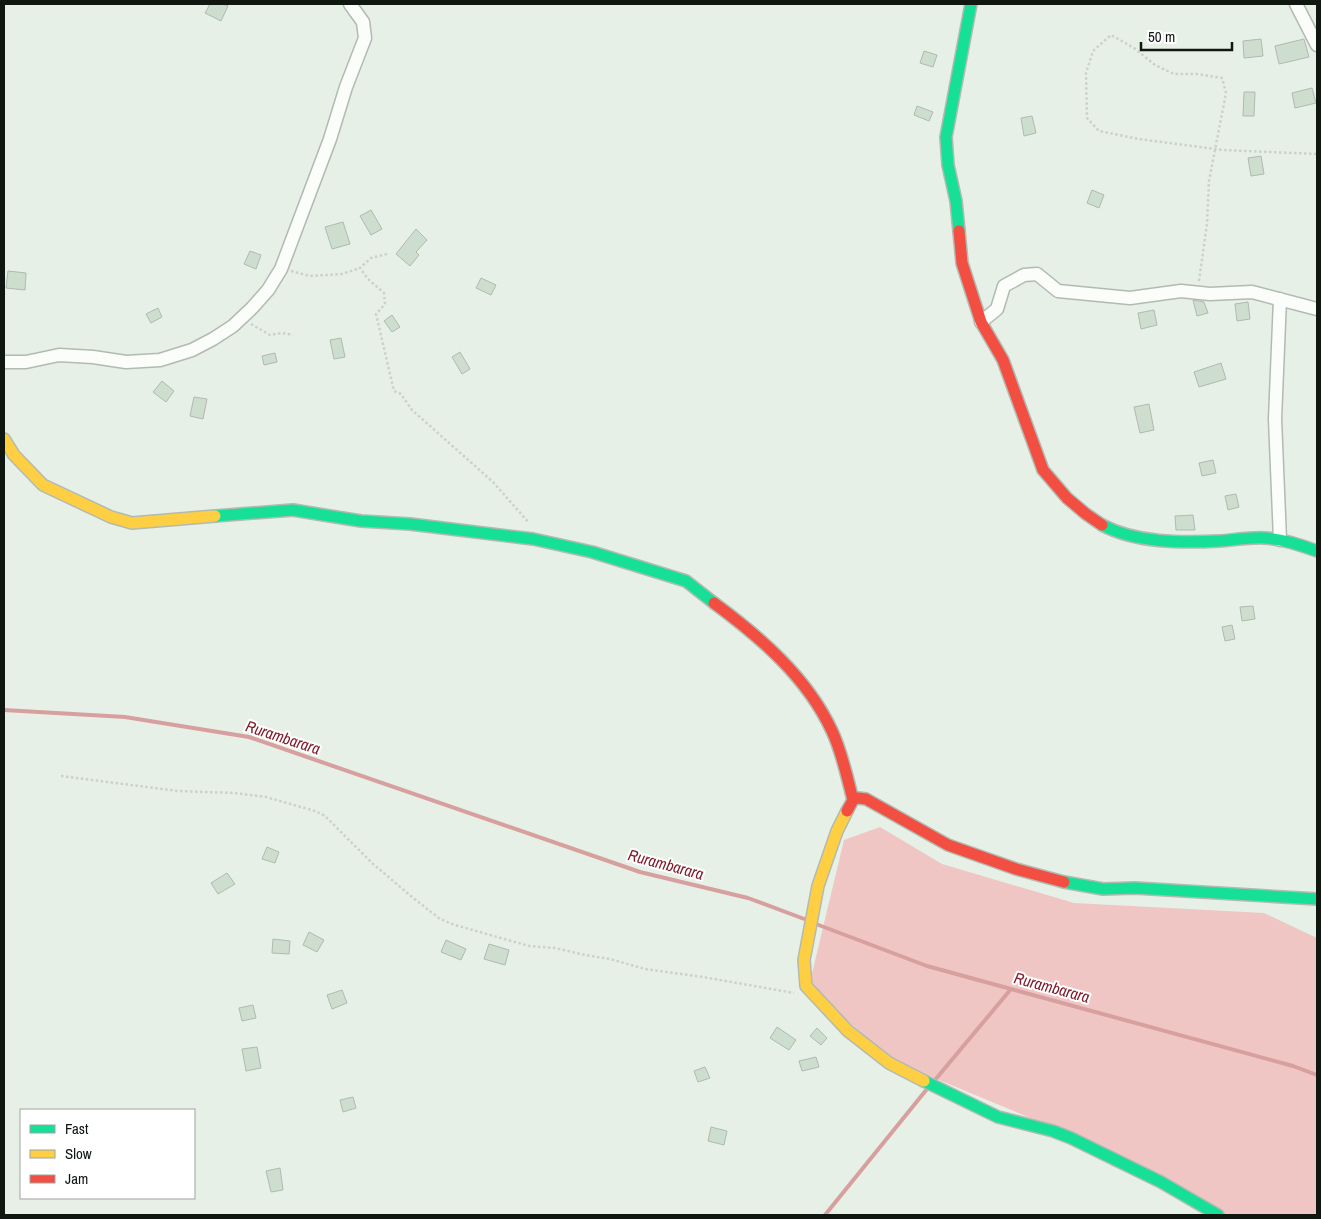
<svg xmlns="http://www.w3.org/2000/svg" width="1321" height="1219" font-family="'Archivo Narrow',sans-serif">
<style>
.green{fill:#efc6c3}
.lines{fill:none;stroke-linecap:round;stroke-linejoin:round}
.stream{stroke:#d7a09f;stroke-width:4}
.building{fill:#cddece;stroke:#b1b9b2}
.street-casing{stroke:#b2bab2;stroke-width:15}
.fast-casing{stroke:#b2bab2;stroke-width:14}
.slow-casing{stroke:#b2bab2;stroke-width:14}
.jam-casing{stroke:#b2bab2;stroke-width:14}
.path{stroke:#cdd0cd;stroke-width:2.5;stroke-dasharray:2.5 2.5;stroke-linecap:butt}
.street{stroke:#fbfdfb;stroke-width:12}
.fast{stroke:#16e098;stroke-width:11}
.slow{stroke:#ffcf43;stroke-width:11}
.jam{stroke:#f24e42;stroke-width:11}
.labels{text-anchor:middle;stroke-width:4;stroke-linejoin:round;paint-order:stroke}
.water-label{font-size:16px;font-style:italic;fill:#801c2c;stroke:#fff}
</style>
<rect width="100%" height="100%" fill="#e6f0e6"/>
<!-- green -->
<path class="green" d="M880,827L942,864L1074,903L1264,913L1317,938V1215H1224L1040,1122L891,1060L809,986L844,840Z"/>
<g class="lines">
<!-- stream -->
<path class="stream" d="M4,710L125,717L249,737L640,872L748,898L807,920
M816,924L927,966L1293,1066L1317,1075
M935,1080L1011,989
M825,1215L927,1089"/>
</g>
<!-- building -->
<path class="building" d="M210,4H223L228,6L221,21L205,13Z
M1261,39L1263,56L1244,58L1243,41Z
M1304,39L1309,57L1279,64L1275,46Z
M924,51L937,55L933,67L920,63Z
M1312,88L1316,103L1295,108L1292,93Z
M1244,92H1255L1254,116H1243Z
M917,106L933,112L929,121L914,115Z
M1032,116L1036,133L1024,136L1021,118Z
M1261,156L1264,174L1251,176L1248,158Z
M1092,190L1104,195L1099,208L1087,203Z
M371,210L382,229L371,235L360,216Z
M343,222L350,244L332,249L325,227Z
M416,229L427,240L416,252L419,255L410,266L396,254Z
M250,251L261,255L256,269L244,264Z
M8,271L26,273L25,290L6,288Z
M481,278L496,285L491,295L476,288Z
M1193,300L1204,302L1208,313L1197,316Z
M1248,302L1250,319L1237,321L1235,304Z
M158,308L162,317L151,323L146,314Z
M1154,310L1157,325L1141,329L1138,313Z
M392,315L400,327L392,332L384,321Z
M341,338L345,357L334,359L330,340Z
M460,352L470,369L462,374L452,357Z
M275,353L277,362L264,365L262,356Z
M1221,363L1226,379L1199,387L1194,372Z
M162,381L174,391L166,402L153,392Z
M194,397L207,399L203,419L190,416Z
M1149,404L1154,430L1140,433L1134,407Z
M1213,460L1216,473L1202,476L1199,463Z
M1236,494L1239,507L1228,510L1225,496Z
M1193,515L1195,530H1176L1175,516Z
M1253,606L1255,619L1242,621L1240,607Z
M1232,625L1235,639L1225,641L1222,627Z
M267,847L279,852L275,863L262,859Z
M227,873L235,884L218,894L211,883Z
M309,932L324,940L317,952L303,945Z
M273,939L290,941L289,954L272,953Z
M446,940L466,949L461,960L441,952Z
M489,944L509,950L505,965L484,959Z
M342,990L347,1003L332,1009L327,995Z
M253,1005L256,1018L242,1021L239,1008Z
M777,1027L796,1040L789,1050L770,1038Z
M817,1028L827,1038L821,1045L810,1036Z
M257,1047L261,1068L246,1071L242,1049Z
M816,1057L819,1067L802,1071L799,1061Z
M705,1067L710,1078L698,1082L694,1071Z
M353,1097L356,1108L343,1112L340,1100Z
M711,1127L727,1131L724,1145L708,1141Z
M280,1168L283,1190L271,1192L266,1171Z"/>
<g class="lines">
<!-- street casing -->
<g class="street-casing">
<path id="street" d="M1296,4L1317,45
M981,322L997,309L1004,286L1024,275L1037,274L1058,291L1130,298L1181,291L1210,294L1252,292L1317,309
M4,362H26L59,355L93,357L126,362L160,360L192,350L213,339L233,326L252,308L268,290L281,269L330,139L346,87L365,38L363,22L350,4
M1280,540L1275,419L1280,299"/>
</g>
<!-- fast casing -->
<g class="fast-casing">
<path id="fast" d="M959,231L956,201L948,165L946,137L971,4
M215,516L293,510L361,521L410,524L533,539L592,552L686,581L714,603
M1102,525C1136,543 1181,543 1219,541C1234,540 1250,537 1265,538C1283,539 1300,545 1317,551
M1064,882L1103,889L1135,888L1317,899
M924,1081L998,1117L1053,1131L1071,1138L1161,1182L1218,1215"/>
</g>
<!-- slow casing -->
<g class="slow-casing">
<path id="slow" d="M4,439L14,455L43,485L111,517L132,523L215,516
M847,811L837,831L818,886L804,960L806,986L848,1031L889,1063L924,1081"/>
</g>
<!-- jam casing -->
<g class="jam-casing">
<path id="jam" d="M959,231L962,263L981,322L1003,360L1043,470L1067,498L1086,514L1102,525
M714,603C760,637 807,677 832,731C842,752 847,777 853,800
M847,811L853,800L858,798L866,799L948,845L1016,869L1064,882"/>
</g>
<!-- path -->
<path class="path" d="M387,254L371,258L360,268L368,279L384,293L385,304L376,314L394,391L401,394L412,410L493,482L529,523
M291,271L310,276L342,274L360,268
M1199,281L1207,224L1209,181L1226,93L1222,78L1197,74H1174L1155,65L1134,48L1111,35L1093,51L1086,73L1087,118L1099,131L1139,139L1215,149L1223,150L1317,154
M251,324L270,335L282,333L293,335
M61,776L178,791L234,793L266,797L315,811L325,816L372,863L412,897L440,919L455,925L529,946L555,948L585,955L610,959L645,969L703,977L794,993"/>
<!-- street -->
<use href="#street" class="street"/>
<!-- fast -->
<use href="#fast" class="fast"/>
<!-- slow -->
<use href="#slow" class="slow"/>
<!-- jam -->
<use href="#jam" class="jam"/>
</g>
<g class="labels">
<!-- water labels -->
<g class="water-label">
<text transform="translate(283 737) rotate(18)" y="6">Rurambarara</text>
<text transform="translate(666 864) rotate(15)" y="6">Rurambarara</text>
<text transform="translate(1052 987) rotate(15)" y="6">Rurambarara</text>
</g>
</g>
<!-- border -->
<rect width="1321" height="1219" fill="none" stroke="#101711" stroke-width="10"/>
<!-- legend -->
<rect x="20" y="1109" width="175" height="90" fill="#ffffff" stroke="#9fa2a0"/>
<rect x="30" y="1125" width="25" height="8" fill="#16e098" stroke="#9fa2a0"/>
<text x="65" y="1134" font-size="15" fill="#101711">Fast</text>
<rect x="30" y="1150" width="25" height="8" fill="#ffcf43" stroke="#9fa2a0"/>
<text x="65" y="1159" font-size="15" fill="#101711">Slow</text>
<rect x="30" y="1175" width="25" height="8" fill="#f24e42" stroke="#9fa2a0"/>
<text x="65" y="1184" font-size="15" fill="#101711">Jam</text>
<!-- scale -->
<path d="M1141 42v8h91v-8" fill="none" stroke="#101711" stroke-width="2.5"/>
<text x="1148" y="42" font-size="15" fill="#101711" stroke="#ffffff" stroke-width="4" paint-order="stroke">50 m</text>
</svg>
